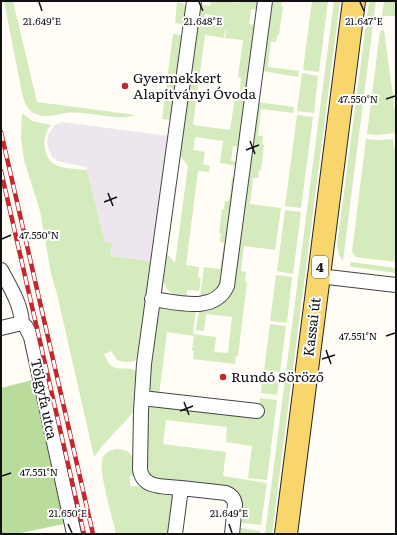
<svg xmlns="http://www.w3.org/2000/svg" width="397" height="535" font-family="Literata,serif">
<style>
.industrial{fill:#eee6ef}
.green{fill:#d5ebbd;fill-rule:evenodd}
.forest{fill:#b9dc9c}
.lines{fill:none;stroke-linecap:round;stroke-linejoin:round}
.minor-casing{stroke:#444;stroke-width:16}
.primary-casing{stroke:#222;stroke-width:24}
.minor{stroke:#fff;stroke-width:14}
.primary{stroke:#f9d66b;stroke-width:22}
.rail-casing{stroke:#c4262e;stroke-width:4.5}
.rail{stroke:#fff;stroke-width:3;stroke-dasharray:9;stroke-linecap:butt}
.ticks{fill:none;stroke:#111;stroke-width:1.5}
.poi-dot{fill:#c4262e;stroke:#fff;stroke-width:1.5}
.labels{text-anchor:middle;stroke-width:4;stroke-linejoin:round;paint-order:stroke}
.shield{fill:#fff;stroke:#585858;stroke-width:1}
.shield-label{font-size:13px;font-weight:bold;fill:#111}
.poi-label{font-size:14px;fill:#111;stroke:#fff;text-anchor:start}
.street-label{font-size:14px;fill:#111;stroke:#fff}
.ticks-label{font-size:10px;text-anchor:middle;fill:#111;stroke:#fff;stroke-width:4;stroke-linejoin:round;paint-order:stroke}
</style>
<rect width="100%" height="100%" fill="#fffdf5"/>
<!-- industrial -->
<path class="industrial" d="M63,122L168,136L152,261L110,256L105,242L86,167L57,161L52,157L49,150L47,142L48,135L55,125Z"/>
<!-- green -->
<path class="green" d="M4,1H13L37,102L136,115C117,122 86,110 65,113C54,115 42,119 32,112C26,108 24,100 22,93Z
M211,1H234V2L239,3V1H260L259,10L251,9L249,24L257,25L241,147L233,146L231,161L239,162L238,166L220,163L223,141L195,137L193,150L205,152L203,164L210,166L209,172L198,171L186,265L199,267L198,277L201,278L199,291L187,290L186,297C156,293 163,274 165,251L175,263L188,166L178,153L199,4L210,6ZM205,14L212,15L210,27L203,25ZM225,30H226L225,38L243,40L238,77L241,78L240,92L236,91L230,130L193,125L205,35L224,38Z
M270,1H282L281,6H283L279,35L277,36L276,42L271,41L268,67L299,71L298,77L262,71Z
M312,1H328L319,72L303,70Z
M334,1H340L272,534H265Z
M369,1H376L343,261L339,255L337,246Z
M384,1H396V16H382Z
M177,2L184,4L187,9L186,25L175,23Z
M384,30L396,119V131L394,133L377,135L367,134L380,31Z
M173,34L184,35L173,120L162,119Z
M302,73L318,76L314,113L297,111Z
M257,102L294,107L293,113L261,109L258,136H263L262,144L264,145L261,170H259L258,178H253L250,204L281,208L275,250L244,246L241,271L246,272L245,281L247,282L238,356H236L235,364L193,359L194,351H192L194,336L167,332L159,396L151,393L148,388L157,312L162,307L196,309L193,334L216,337L214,352L228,353L232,317L206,314L204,331L196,330L199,309L216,306Z
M22,113L32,121L51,125C41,136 42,160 58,166C67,169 78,169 87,170L105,242L112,243L110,256L152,261L139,358C133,363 122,363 116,359L111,351L104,354C113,377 123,364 136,371V407L130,416L103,445L94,457L58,298L51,273L40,211L24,160L21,138Z
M297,115L313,117L301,208L285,206Z
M366,139L379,140L393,139L395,151H396V262L356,257L352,252Z
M232,177L237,178L219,291L200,298L204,267L220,269L224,243L220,242L221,233H219L222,209H224L225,201H229Z
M285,210L301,212L293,274L277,271Z
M351,262L396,268V273L353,267L350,266Z
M276,275L292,277L287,323L270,321Z
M270,324L286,326L280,372L264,370Z
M263,374L280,376L277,395L261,393Z
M260,398L277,400L267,480L248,478L252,446L226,442L227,427L166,420L163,444L226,452L223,476L267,483L261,525L236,522L237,502L154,481L146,475L148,409L151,406L258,415Z
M116,449C135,449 134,461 136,475L130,476V486C142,486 165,487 174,496L172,534H116C113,518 97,470 103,457C106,452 111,450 116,449Z
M235,527L260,531V534H235Z"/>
<!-- forest -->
<path class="forest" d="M32,380L64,524L16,534H1V388Z"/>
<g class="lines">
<!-- minor casing -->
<g class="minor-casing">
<path id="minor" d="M1,270C10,287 21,304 22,323L26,327L31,337L74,534
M319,276L396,285
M152,299C177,302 214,314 227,286L265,1
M1,328L22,323
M142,398L257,411
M181,488L226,493C231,495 234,498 235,504L232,534
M175,534L181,488C165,486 142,489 140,469L141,411L144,364L194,1"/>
</g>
<!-- primary casing -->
<g class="primary-casing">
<path id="primary" d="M286,534L354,1"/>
</g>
<!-- minor -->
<use href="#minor" class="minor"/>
<!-- primary -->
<use href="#primary" class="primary"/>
<!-- rail casing -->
<g class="rail-casing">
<path id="rail" d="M1,132L93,534
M1,171L84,534"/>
</g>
<!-- rail -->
<use href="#rail" class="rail"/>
</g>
<!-- ticks -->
<path class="ticks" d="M39,2L42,11M199,2L203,11M360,2L364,11M386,99L395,96M250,141L255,154M246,150L259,145M108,193L113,206M104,202L117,197M2,239L11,235M386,336L395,333M326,350L331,364M322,359L335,355M184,402L189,415M180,411L193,406M2,476L11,473M68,524L72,533M229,524L232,533"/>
<!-- markers -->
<g class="poi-dot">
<circle cx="125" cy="86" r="4"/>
<circle cx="223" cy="377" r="4"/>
</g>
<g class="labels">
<!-- shield labels -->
<rect class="shield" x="312" y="256" width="16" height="22" rx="3"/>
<g class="shield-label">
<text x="320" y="272">4</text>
</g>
<!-- poi labels -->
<g class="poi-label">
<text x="133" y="83">Gyermekkert<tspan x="133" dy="16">Alapítványi Óvoda</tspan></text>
<text x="231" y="382">Rundó Söröző</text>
</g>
<!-- street labels -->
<g class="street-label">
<text transform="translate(312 327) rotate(-83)" y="5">Kassai út</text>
<text transform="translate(44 399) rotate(78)" y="5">Tölgyfa utca</text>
</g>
</g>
<g class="ticks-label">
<text x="42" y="25">21.649°E</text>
<text x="203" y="25">21.648°E</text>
<text x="364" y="25">21.647°E</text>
<text x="358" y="103">47.550°N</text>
<text x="39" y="239">47.550°N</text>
<text x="358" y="340">47.551°N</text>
<text x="39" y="476">47.551°N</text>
<text x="68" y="517">21.650°E</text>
<text x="229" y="517">21.649°E</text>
</g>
<!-- border -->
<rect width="397" height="535" fill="none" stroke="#111111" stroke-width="4"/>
</svg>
